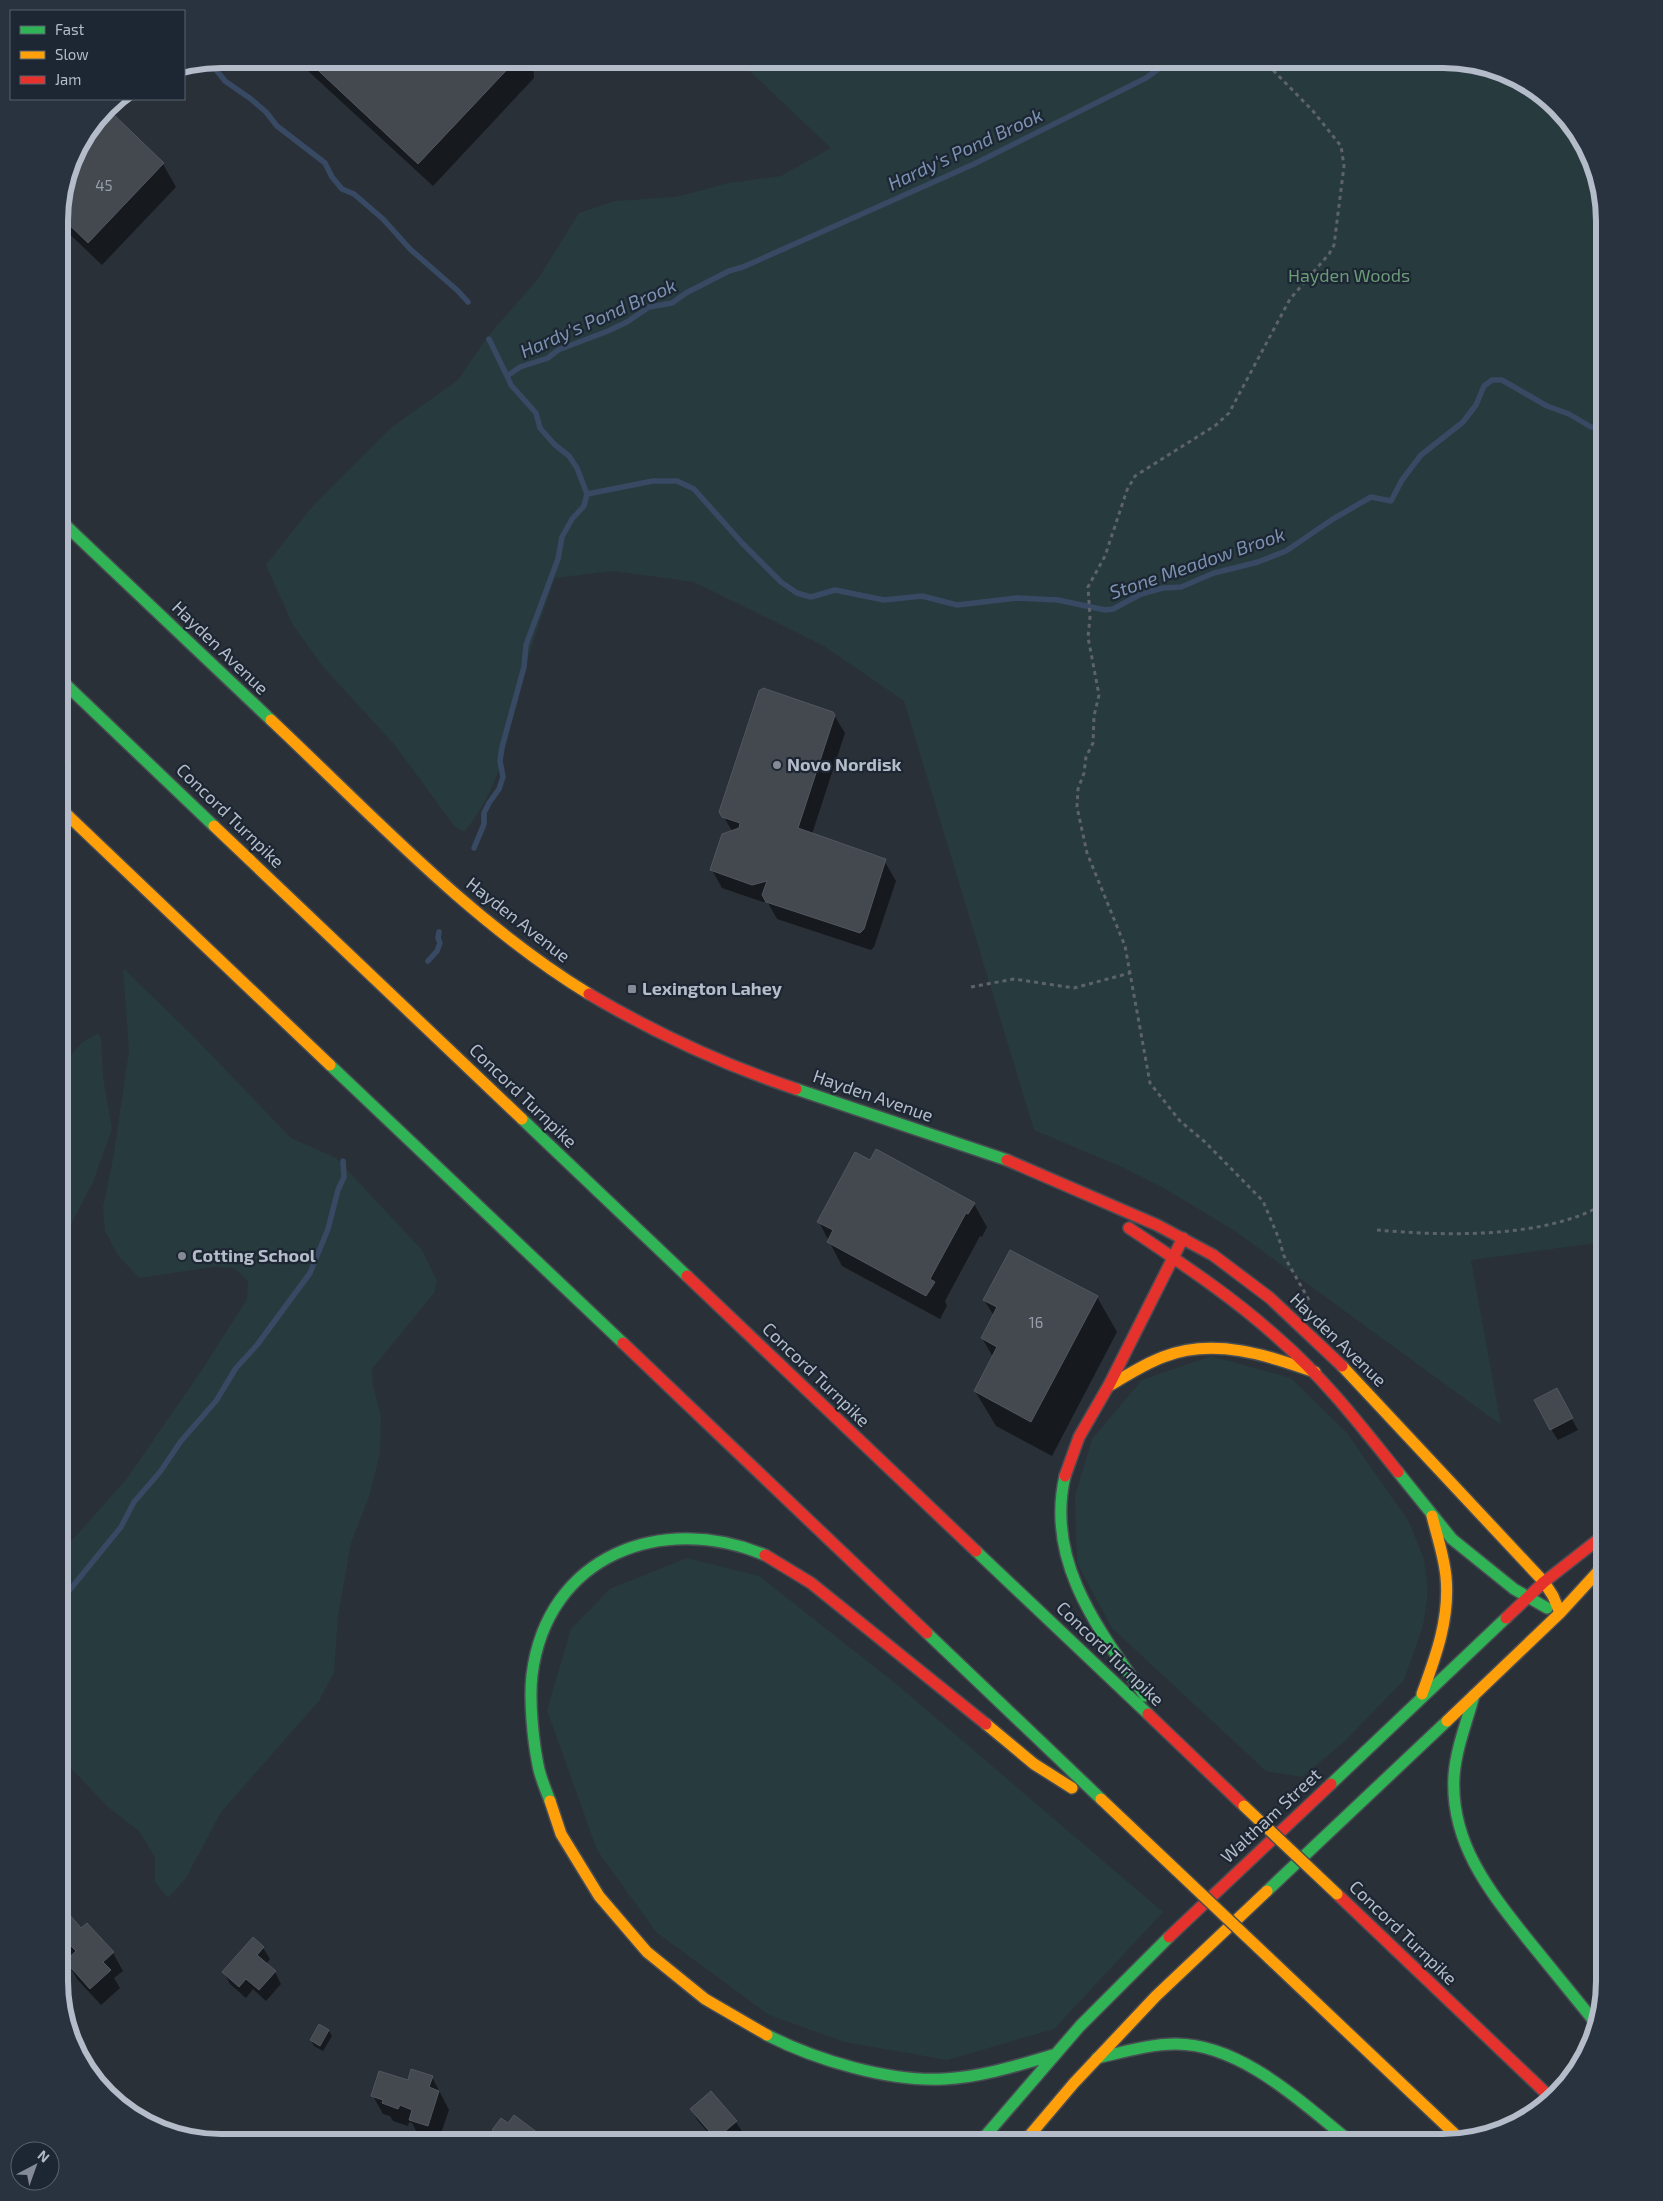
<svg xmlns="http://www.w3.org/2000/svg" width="1663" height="2201" font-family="'Exo 2',sans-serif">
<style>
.green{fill:#273a3e}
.shadow{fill:#0007}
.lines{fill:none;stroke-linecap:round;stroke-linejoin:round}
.stream{stroke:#384963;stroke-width:5.5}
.building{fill:#444950;stroke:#52575f}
.fast-casing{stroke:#484c53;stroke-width:14}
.slow-casing{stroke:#484c53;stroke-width:14}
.jam-casing{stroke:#484c53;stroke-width:14}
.path{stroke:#5d636a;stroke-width:3;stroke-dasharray:4 4;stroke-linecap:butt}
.fast{stroke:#30b455;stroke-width:11}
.slow{stroke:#ff9f0a;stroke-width:11}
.jam{stroke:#e5322d;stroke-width:11}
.slow-bridge-casing{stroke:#474c53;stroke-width:14;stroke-linecap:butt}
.slow-bridge{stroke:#ff9f0a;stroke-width:11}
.poi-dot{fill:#848b96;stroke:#1d2633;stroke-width:2}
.labels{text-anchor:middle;stroke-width:4.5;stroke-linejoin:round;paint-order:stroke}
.number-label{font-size:15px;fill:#989fab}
.park-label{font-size:18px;fill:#6b9a76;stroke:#1d2633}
.street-label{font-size:18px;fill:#b4bcc9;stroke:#1d2633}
.poi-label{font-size:18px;font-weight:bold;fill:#b4bcc9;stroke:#1d2633;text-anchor:start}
.water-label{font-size:19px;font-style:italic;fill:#7c92b1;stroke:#1d2633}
.rim{fill:none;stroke:#b4bcc9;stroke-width:6}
</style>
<rect width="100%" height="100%" fill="#2a3038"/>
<!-- green -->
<path class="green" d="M737,59H1453L1524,81L1577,131L1599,178L1604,220V1242L1471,1260L1501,1425L1235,1231L1162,1187L1124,1168L1034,1130L904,701L824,646L694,582L613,571L555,578C544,610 532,643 523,676C509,730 502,789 464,832L455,827L394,744L325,669L293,625L266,565L312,507L392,427L458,380L488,336L538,279L579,213L615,201L676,197L729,183L781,176L831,148Z
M123,968L192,1035L291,1138L336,1158L422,1250L437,1281L434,1293L372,1369L373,1385L381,1416L380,1453L369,1497L351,1543L338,1616L334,1672L319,1701L221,1812L186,1878L168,1898L155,1882V1857L140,1832L108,1807L59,1756V1559L67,1546L125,1481L202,1370L247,1299L248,1281L234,1268L213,1267L139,1278L118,1255L105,1231L103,1207L113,1159L129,1051Z
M98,1033L101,1038L103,1077L112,1129L93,1182L71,1224L59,1236V1070L81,1043Z
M1211,1356L1291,1378L1347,1433L1409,1522L1424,1559L1428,1592L1423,1626L1404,1680L1344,1742L1302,1777L1266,1771L1112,1628L1077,1563L1075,1496L1092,1439L1142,1380Z
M687,1558L759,1576L895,1683L1163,1912L1054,2029L947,2060L845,2042L769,2015L656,1932L597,1850L547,1710L571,1629L610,1589Z"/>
<!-- shadow -->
<path class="shadow" d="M295,59H533L534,78L433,186Z
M82,140L163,164L176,187L102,265L59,224V209L76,149Z
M834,715L845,733L812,834L882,857L896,881L874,947L871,950L777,919L767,901L763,902L722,888L712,870L732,831L721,812Z
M974,1204L987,1227L982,1237L980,1236L945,1301L947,1306L940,1319L842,1266L819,1222Z
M1097,1297L1117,1332L1052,1456L996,1426L975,1391L993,1357L982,1338L994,1316L984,1300Z
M1556,1390L1578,1430L1558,1440L1551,1429Z
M69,1916L81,1929L113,1953L123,1971L114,1978L120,1988L101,2005L77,1979L67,1961L70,1959L59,1945V1925Z
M263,1948L270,1959L266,1964L275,1972L281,1984L266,2001L253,1989L246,1998L230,1984L224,1972Z
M319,2026L329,2031L332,2036L323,2051L314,2046L311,2040Z
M432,2077L449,2110L438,2142L420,2138L412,2123L409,2122L408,2126L393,2121L390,2116L383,2114L373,2096Z
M711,2092L736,2122L743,2133L733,2142H716L698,2121L691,2109Z
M514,2117L548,2142H499L494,2130L508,2125Z"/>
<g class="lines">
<!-- stream -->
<path class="stream" d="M209,61L225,81L251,99L266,112L277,126L325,163L332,177L342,189L354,194L383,219L410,249L458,291L468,302
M489,339L507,376
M587,494L653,481H677L694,489L743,544L781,582L797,593L811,597L835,590L884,600L922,596L957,605L1017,598L1058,600L1105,610L1113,609L1141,594L1163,588L1181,587L1214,573L1258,562L1286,551L1333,519L1371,497L1391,501L1402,480L1421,455L1463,422L1476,405L1484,386L1492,380H1502L1547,406L1569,414L1591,427L1604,428
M474,848L484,824V813L489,803L499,789L503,777L500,761L502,747L524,667L526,645L558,559L562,537L572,519L584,506L587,494L577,468L569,456L554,444L540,428L536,413L511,385L507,376L520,367L548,358L558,350L608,331L627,322L649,307L672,303L686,293L729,271L743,267L974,164L1146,78L1172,59
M428,961L437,951L440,943L438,938L439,932
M59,1603L121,1527L134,1502L160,1472L181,1441L216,1401L236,1368L257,1345L310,1273L328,1229L338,1190L344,1177L343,1161"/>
</g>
<!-- building -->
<path class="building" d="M306,59H517L418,164Z
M111,112L164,163L88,243L59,215V209L76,149Z
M763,688L833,712L835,715L798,828L886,859L864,929L860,933L766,902L762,895L767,881L752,885L710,870L722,834L739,828L740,823L722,817L719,812L759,691Z
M876,1149L975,1203L968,1214L966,1213L930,1279L935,1282L926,1296L827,1242L833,1230L817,1222L855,1152L870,1160Z
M1010,1250L1098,1296L1031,1422L974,1391L997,1347L981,1338L997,1307L983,1300Z
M1557,1388L1573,1418L1550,1430L1534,1400Z
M69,1914L81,1928L87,1923L114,1952L103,1962L111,1970L90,1989L65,1961L76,1951L68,1943L63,1947L59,1942V1923Z
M253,1937L264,1947L257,1955L276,1971L259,1990L246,1979L239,1987L222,1972Z
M319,2024L329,2030L320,2046L310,2040Z
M411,2069L433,2076L429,2087L439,2091L428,2126L409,2120L412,2110L400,2105L398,2109L382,2103L383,2100L371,2096L379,2071L408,2080Z
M711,2091L737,2121L716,2139L690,2109Z
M514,2115L550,2142H500L495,2139L499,2134L492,2130L501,2118L508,2123Z"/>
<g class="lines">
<!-- fast casing -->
<g class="fast-casing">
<path id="fast" d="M59,519L271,720
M59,678L214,826
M330,1065L623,1343
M796,1089L1007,1160
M522,1119L687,1276
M1398,1472L1452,1539L1514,1589L1547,1608
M1065,1476C1045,1562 1099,1630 1145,1696
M976,1551L1148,1714
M927,1633L1101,1799
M1474,1695C1467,1722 1456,1748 1454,1776C1450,1843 1490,1892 1529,1941C1551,1968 1572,1994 1594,2021
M1331,1784L1506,1618
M550,1801C546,1790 540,1777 538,1765C533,1740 529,1700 532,1675C547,1555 662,1512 765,1555
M1267,1891L1447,1721
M767,2035C816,2060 889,2082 944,2079C982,2077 1019,2065 1056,2054
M1097,2058C1123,2052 1150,2044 1176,2044C1242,2044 1303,2104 1351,2142
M980,2142L1080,2026L1169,1937"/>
</g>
<!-- slow casing -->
<g class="slow-casing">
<path id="slow" d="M271,720C371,814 471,922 589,994
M59,807L330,1065
M214,826L522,1119
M1342,1366L1544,1582L1553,1596L1560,1613
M1109,1386C1126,1376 1144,1364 1163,1357C1214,1337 1266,1355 1315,1372
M1422,1694C1436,1656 1450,1618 1446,1577C1444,1556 1437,1536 1432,1516
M1447,1721L1560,1613L1604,1565
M986,1724L1034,1764L1072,1788
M1101,1799L1176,1870
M550,1801L561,1834L599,1896L647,1952L705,1999L767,2035
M1269,1958L1460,2139
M1024,2142L1074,2083L1156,1996L1267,1891"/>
</g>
<!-- jam casing -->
<g class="jam-casing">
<path id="jam" d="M589,994C655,1033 724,1065 796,1089
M1007,1160L1157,1225L1213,1255L1270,1298L1342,1366
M1129,1228C1181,1263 1233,1297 1279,1339C1324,1378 1361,1426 1398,1472
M687,1276L976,1551
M623,1343L927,1633
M1065,1476L1079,1437L1109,1385L1183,1238
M765,1555L811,1583L986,1724
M1506,1618L1544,1582L1604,1535
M1148,1714L1244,1806
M1337,1894L1550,2097
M1169,1937L1331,1784"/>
</g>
<!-- path -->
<path class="path" d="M1262,59L1313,111L1341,146L1344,166L1334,245L1329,254L1290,299L1229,413L1216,425L1135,476L1127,490L1105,556L1088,587L1090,617L1088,637L1099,695L1094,716L1093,743L1086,757L1084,773L1078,789L1077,807L1087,853L1125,946L1150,1083L1180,1121L1205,1142L1263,1201L1279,1239L1284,1256L1309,1300
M971,987L1014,979L1074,988L1130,973
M1377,1230C1444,1236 1545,1239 1604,1204"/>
<!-- fast -->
<use href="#fast" class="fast"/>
<!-- slow -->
<use href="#slow" class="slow"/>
<!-- jam -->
<use href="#jam" class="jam"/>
<!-- slow-bridge casing -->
<g class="slow-bridge-casing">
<path id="slow-bridge" d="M1244,1806L1337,1894
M1176,1870L1269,1958"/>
</g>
<!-- slow-bridge -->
<use href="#slow-bridge" class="slow-bridge"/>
</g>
<!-- markers -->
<g class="poi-dot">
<circle cx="777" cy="765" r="5"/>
<rect x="627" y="984" width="10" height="10" rx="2.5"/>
<circle cx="182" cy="1256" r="5"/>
</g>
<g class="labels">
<!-- number labels -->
<g class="number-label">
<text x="104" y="191">45</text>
<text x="1036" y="1328">16</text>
</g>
<!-- park labels -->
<g class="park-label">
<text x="1349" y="282">Hayden Woods</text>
</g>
<!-- street labels -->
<g class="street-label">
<text transform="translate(220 648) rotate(44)" y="6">Hayden Avenue</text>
<text transform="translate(230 816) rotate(44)" y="6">Concord Turnpike</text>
<text transform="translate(518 920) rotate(38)" y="6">Hayden Avenue</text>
<text transform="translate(523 1096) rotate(44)" y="6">Concord Turnpike</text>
<text transform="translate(873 1096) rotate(19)" y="6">Hayden Avenue</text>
<text transform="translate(1338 1340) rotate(44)" y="6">Hayden Avenue</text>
<text transform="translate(816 1375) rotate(44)" y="6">Concord Turnpike</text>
<text transform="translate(1110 1654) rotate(44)" y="6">Concord Turnpike</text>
<text transform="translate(1271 1816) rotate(-43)" y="6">Waltham Street</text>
<text transform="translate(1403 1933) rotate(44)" y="6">Concord Turnpike</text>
</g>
<!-- poi labels -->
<g class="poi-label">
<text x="787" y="771">Novo Nordisk</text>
<text x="642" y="995">Lexington Lahey</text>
<text x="192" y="1262">Cotting School</text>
</g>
<!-- water labels -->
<g class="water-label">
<text transform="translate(965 149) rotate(-25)" y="7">Hardy's Pond Brook</text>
<text transform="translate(598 318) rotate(-24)" y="7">Hardy's Pond Brook</text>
<text transform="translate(1197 563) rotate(-19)" y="7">Stone Meadow Brook</text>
</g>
</g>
<!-- crop -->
<path d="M0 0H1663V2201H0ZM221 68H1443A153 153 0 0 1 1596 221V1981A153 153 0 0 1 1443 2134H221A153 153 0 0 1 68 1981V221A153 153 0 0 1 221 68Z" fill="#29323f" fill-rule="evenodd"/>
<path class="rim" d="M221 68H1443A153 153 0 0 1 1596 221V1981A153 153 0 0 1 1443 2134H221A153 153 0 0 1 68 1981V221A153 153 0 0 1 221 68Z"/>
<!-- legend -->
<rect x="10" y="10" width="175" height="90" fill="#1d2633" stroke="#59626f"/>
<rect x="20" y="26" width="25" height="8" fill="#30b455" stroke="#59626f"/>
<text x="55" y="35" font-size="15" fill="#b4bcc9">Fast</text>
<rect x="20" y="51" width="25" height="8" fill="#ff9f0a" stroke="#59626f"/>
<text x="55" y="60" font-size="15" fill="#b4bcc9">Slow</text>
<rect x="20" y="76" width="25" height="8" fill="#e5322d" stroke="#59626f"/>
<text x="55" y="85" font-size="15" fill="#b4bcc9">Jam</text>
<!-- north arrow -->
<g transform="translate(35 2166) rotate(41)"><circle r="24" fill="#1d2633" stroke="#59626f"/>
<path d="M0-4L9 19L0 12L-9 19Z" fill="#848b96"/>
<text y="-8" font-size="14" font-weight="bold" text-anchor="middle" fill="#b4bcc9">N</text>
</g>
</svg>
